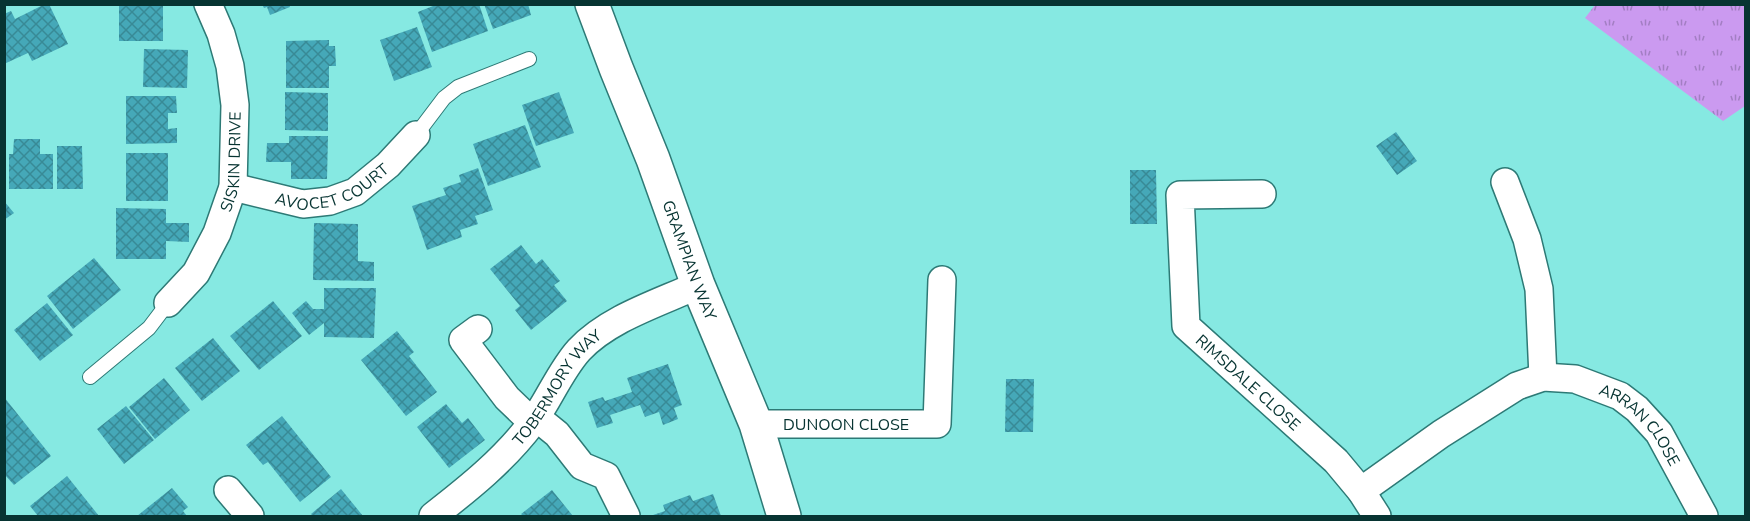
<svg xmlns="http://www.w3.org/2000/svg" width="1750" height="521" font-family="'Nunito Sans',sans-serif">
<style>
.grass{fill:url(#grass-tufts)}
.building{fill:url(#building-cross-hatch)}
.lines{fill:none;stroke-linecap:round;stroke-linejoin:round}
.service-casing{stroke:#2d7a76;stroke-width:16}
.minor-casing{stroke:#2d7a76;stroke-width:30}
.tertiary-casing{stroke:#2d7a76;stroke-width:36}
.service{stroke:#fff;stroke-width:14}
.minor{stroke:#fff;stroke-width:27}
.tertiary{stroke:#fff;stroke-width:33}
.labels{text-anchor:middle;stroke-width:6;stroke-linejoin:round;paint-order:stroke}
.street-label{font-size:16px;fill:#073432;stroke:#dafefb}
</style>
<defs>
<pattern id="grass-tufts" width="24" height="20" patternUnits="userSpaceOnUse" patternTransform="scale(1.5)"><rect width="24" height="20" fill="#cb9af0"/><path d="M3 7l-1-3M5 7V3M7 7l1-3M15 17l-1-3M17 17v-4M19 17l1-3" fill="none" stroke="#a37ec3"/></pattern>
<pattern id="building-cross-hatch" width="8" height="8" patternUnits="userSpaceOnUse" patternTransform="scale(1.5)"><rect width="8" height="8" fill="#45a8b8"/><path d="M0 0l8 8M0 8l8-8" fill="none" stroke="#388a96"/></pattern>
</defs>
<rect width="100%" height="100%" fill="#86e9e2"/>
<!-- grass -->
<path class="grass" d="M1595,5H1745V106L1723,121L1585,18Z"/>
<!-- building -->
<path class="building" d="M45,4H49L68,44L32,61L28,53L4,64V14L11,11L15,19Z
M119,4H163V41H119Z
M262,4H289L290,7L270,15L267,7L264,8Z
M438,4H479L488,31L432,52L418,12Z
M484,4H528L531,15L493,29Z
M417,27L432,67L394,81L380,40Z
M329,40V46H335L336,66H329V88H286V41Z
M144,49L188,50L187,88L143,87Z
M285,92L328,93V131L285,130Z
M559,92L574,133L536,146L522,105Z
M126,96H176L177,113H168V129L177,128V143L126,144Z
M525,125L541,167L488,186L473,144Z
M1396,132L1417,161L1397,175L1376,146Z
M289,136H328L327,179H291V162H266L267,143H289Z
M14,139H40V154H53V189H9V154H13Z
M57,146H82L83,189H57Z
M126,153H168V201H126Z
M478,168L493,210L475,216L478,224L460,230L462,237L427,250L412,206L446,195L443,188L461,182L459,175Z
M1130,170H1156L1157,224H1130Z
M4,201L14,213L4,220Z
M116,208L166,209V223H189V242L166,241V259H116Z
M314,223L358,224V261L374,262V281L313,280Z
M521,245L536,264L542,259L560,281L554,285L567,301L531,330L515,310L520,306L490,269Z
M94,258L121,290L73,329L47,296Z
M324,288H376L374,338L324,337V323L309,335L292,313L306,301L313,309H324Z
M273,301L302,336L259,370L230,336Z
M47,303L73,335L40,361L14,330Z
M397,331L414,352L409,356L437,392L406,416L361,360Z
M213,338L240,371L202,401L175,368Z
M668,364L682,405L674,408L678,419L663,425L659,412L645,417L640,405L610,415L613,423L597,428L588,402L603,397L605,401L632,392L627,378Z
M164,378L190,410L155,439L129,407Z
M1006,379H1034L1033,432H1005Z
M4,397L51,456L14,485L4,474Z
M446,404L462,423L468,418L485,440L449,468L417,427Z
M126,406L154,440L124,464L97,429Z
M282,416L331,477L300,502L268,462L263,465L246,445Z
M67,476L99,516H38L30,506Z
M172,488L188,507L183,511L187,516H137Z
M341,489L363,516H313L311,514Z
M552,490L573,516H523L521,514Z
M713,494L721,516H650L665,511L663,505L690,495L693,501Z"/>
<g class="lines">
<!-- service casing -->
<g class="service-casing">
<path id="service" d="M416,135L444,98L458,87L529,59
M90,377L149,328L168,303"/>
</g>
<!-- minor casing -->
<g class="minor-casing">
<g id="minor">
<path d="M1505,182L1527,239L1539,289L1543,377"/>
<path id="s1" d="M233,187L303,204L330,201L355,192L388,165L416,135"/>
<path id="s2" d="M1262,194L1180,195L1186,326L1336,461L1361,491L1377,516"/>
<path id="s3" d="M168,303L196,273L217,233L233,187L235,105L230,66L221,34L208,4"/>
<path d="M478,329L463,340L507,398L532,422"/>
<path d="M536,417L557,434L582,466L606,476L626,516"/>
<path id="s4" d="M756,424H937L942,280"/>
<path d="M228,490L250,516"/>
<path id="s5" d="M1361,491L1441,434L1517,386L1543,377L1575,379L1620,396L1637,409L1659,433L1704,516"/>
<path id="s6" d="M433,516C469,488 504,460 532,423C549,400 560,371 579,350C609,318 659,303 698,285"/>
</g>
</g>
<!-- tertiary casing -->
<g class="tertiary-casing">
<g id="tertiary">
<path id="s7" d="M592,4L616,68L653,159L698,285L756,424L784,516"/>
</g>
</g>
<!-- service -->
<use href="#service" class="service"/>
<!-- minor -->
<use href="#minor" class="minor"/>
<!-- tertiary -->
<use href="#tertiary" class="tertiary"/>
</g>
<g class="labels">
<!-- street labels -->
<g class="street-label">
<text dy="6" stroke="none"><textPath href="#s3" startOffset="160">SISKIN DRIVE</textPath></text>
<text dy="6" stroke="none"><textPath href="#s1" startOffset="105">AVOCET COURT</textPath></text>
<text dy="6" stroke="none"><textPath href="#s7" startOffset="274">GRAMPIAN WAY</textPath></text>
<text dy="6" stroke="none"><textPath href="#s2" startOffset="297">RIMSDALE CLOSE</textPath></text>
<text dy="6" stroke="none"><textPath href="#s6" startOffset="180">TOBERMORY WAY</textPath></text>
<text dy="6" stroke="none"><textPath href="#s4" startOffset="90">DUNOON CLOSE</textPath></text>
<text dy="6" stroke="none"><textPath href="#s5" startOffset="330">ARRAN CLOSE</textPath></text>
</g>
</g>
<!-- border -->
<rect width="1750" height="521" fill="none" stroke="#073432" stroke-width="12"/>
</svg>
